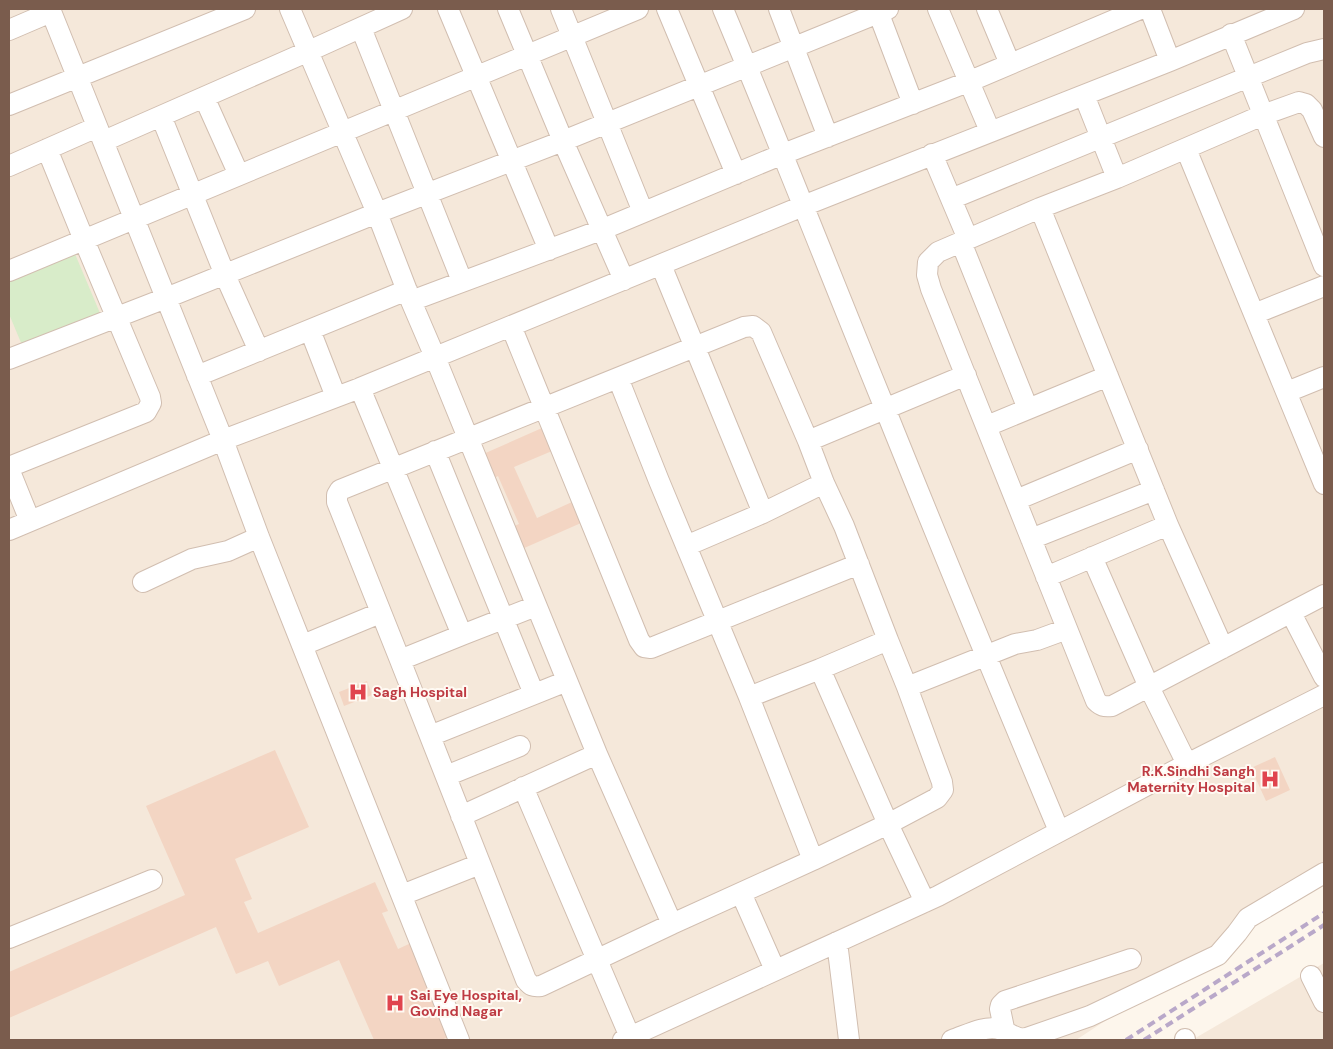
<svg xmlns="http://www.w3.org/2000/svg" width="1333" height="1049" font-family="'DM Sans',sans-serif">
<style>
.residential{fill:#f5e8da}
.green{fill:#d8ecc9}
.building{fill:#f3d5c3}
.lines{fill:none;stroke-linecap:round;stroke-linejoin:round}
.minor-casing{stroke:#d1beb0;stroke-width:22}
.minor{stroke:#fff;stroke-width:20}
.rail{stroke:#b9a8c9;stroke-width:4;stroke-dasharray:8 5;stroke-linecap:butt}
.labels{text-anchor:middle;stroke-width:4;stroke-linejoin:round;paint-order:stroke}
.health-label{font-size:14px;font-weight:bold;fill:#be3a42;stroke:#fffaf3;text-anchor:start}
</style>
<rect width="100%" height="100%" fill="#fdf6ec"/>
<!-- residential -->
<path class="residential" d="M9,9H1324V877L1076,1040H9Z
M1324,963V1040H1192Z"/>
<!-- green -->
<path class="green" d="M70,242L105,325L27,357L9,314V268Z"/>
<!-- building -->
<path class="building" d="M542,428L552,451L514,467L537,518L572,502L581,523L522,549L512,527L519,524L498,476L492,479L481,455Z
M367,681L372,695L344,706L339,692Z
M275,750L309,827L235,859L252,899L244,902L258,933L375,882L388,911L382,913L398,949L411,943L451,1036L441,1040H374L339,960L279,986L268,961L236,974L216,927L9,1018V972L185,895L146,806Z
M1275,757L1290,790L1266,801L1251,768Z"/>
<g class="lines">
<!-- minor casing -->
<g class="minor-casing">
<path id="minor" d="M50,9L223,440L259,537L459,1040
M290,9L377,213L411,301L435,357L597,754L672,924L541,986C533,987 531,986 526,980L400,660
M448,9L549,250
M508,9L563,141L624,280
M561,9L643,212
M667,9L736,174
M723,9C778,140 830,274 884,406C941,548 1000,690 1059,831
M779,9L828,137
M877,9L913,104
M938,9L990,131
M987,9L1010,64
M1150,9L1170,61
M361,28L462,281
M9,30L51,12
M1231,34L1324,266
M1084,95L1117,178
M204,97L239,175
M9,105L245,9
M161,116L225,275L259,351
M1324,137L1312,110L1306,104L1299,102L1263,115L1117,178L1040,208L938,252L928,262L927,275L931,289L1096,701C1101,706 1104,707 1112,706L1324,595
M104,141L309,51L402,9
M1186,149L1324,484
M932,154L968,239
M9,166L97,127
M951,199L1307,53L1324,49
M1040,208L1168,525L1223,648
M961,242L1028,409
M661,265L763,513L824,483
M9,271L638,9
M411,301L601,230L783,154L968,82L1140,9
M1254,314L1324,286
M511,326L639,640L644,647L651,648L859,564
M310,330L336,397
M9,359L166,298L377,213L563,141L888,9
M197,376L407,290
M618,378L659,481L749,697L820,669
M360,388L462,635L400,660L337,502V495L340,490L744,327L753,326L761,332L808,441L824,483L844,526L888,640
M1287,392L1324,377
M987,426L1108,376
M808,441L966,375
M435,451L534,694
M9,467L146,412L151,403L150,397L84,240L47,149
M9,469L30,521
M1016,500L1138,449
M9,530L223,440L360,388L803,206L1170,61L1294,9
M1031,539L1154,490
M686,546L763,513
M1092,557L1149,687L1187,764
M1046,577L1168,525
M143,582L192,559L228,551L259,537
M1291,613L1324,677
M462,635L536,606
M303,645L380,613
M907,687L888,640L820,669L888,824L937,798L943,790L942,782L907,687L1015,644L1037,640L1067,629
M430,736L567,681
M446,776L520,746
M523,787L630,1037
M461,816L597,754
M813,860L888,824L925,902
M741,893L775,970
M402,895L480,864
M672,924L813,860L749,697
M9,938L152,880
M837,942L849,1040
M1311,976L1324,1002
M1005,1033L1000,1009L1001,1005L1005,1001L1131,959
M1185,1039V1040
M623,1040L938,896L1187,764L1324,695
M952,1040C965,1036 984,1025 998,1029C1008,1032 1014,1038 1024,1039L1090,1016L1218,955L1237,933L1248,918L1324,873"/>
</g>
<!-- minor -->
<use href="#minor" class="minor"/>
<!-- rail -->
<path class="rail" d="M1126,1040L1324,913
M1144,1040L1324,925"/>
</g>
<!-- icons -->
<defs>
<g id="hospital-bare" transform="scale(1.5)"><path d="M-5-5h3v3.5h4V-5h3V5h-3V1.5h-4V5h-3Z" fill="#e0444e" stroke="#fffaf3" stroke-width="2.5" paint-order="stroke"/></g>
</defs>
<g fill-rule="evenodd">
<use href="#hospital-bare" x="358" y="692"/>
<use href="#hospital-bare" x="1270" y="779"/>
<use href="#hospital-bare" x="395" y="1003"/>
</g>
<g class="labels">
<!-- health labels -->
<g class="health-label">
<text x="373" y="697">Sagh Hospital</text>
<text x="1255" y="776" text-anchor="end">R.K.Sindhi Sangh<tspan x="1255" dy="16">Maternity Hospital</tspan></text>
<text x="410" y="1000">Sai Eye Hospital,<tspan x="410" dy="16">Govind Nagar</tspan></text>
</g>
</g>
<!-- border -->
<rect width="1333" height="1049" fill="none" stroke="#7a5c4d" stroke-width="20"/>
</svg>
